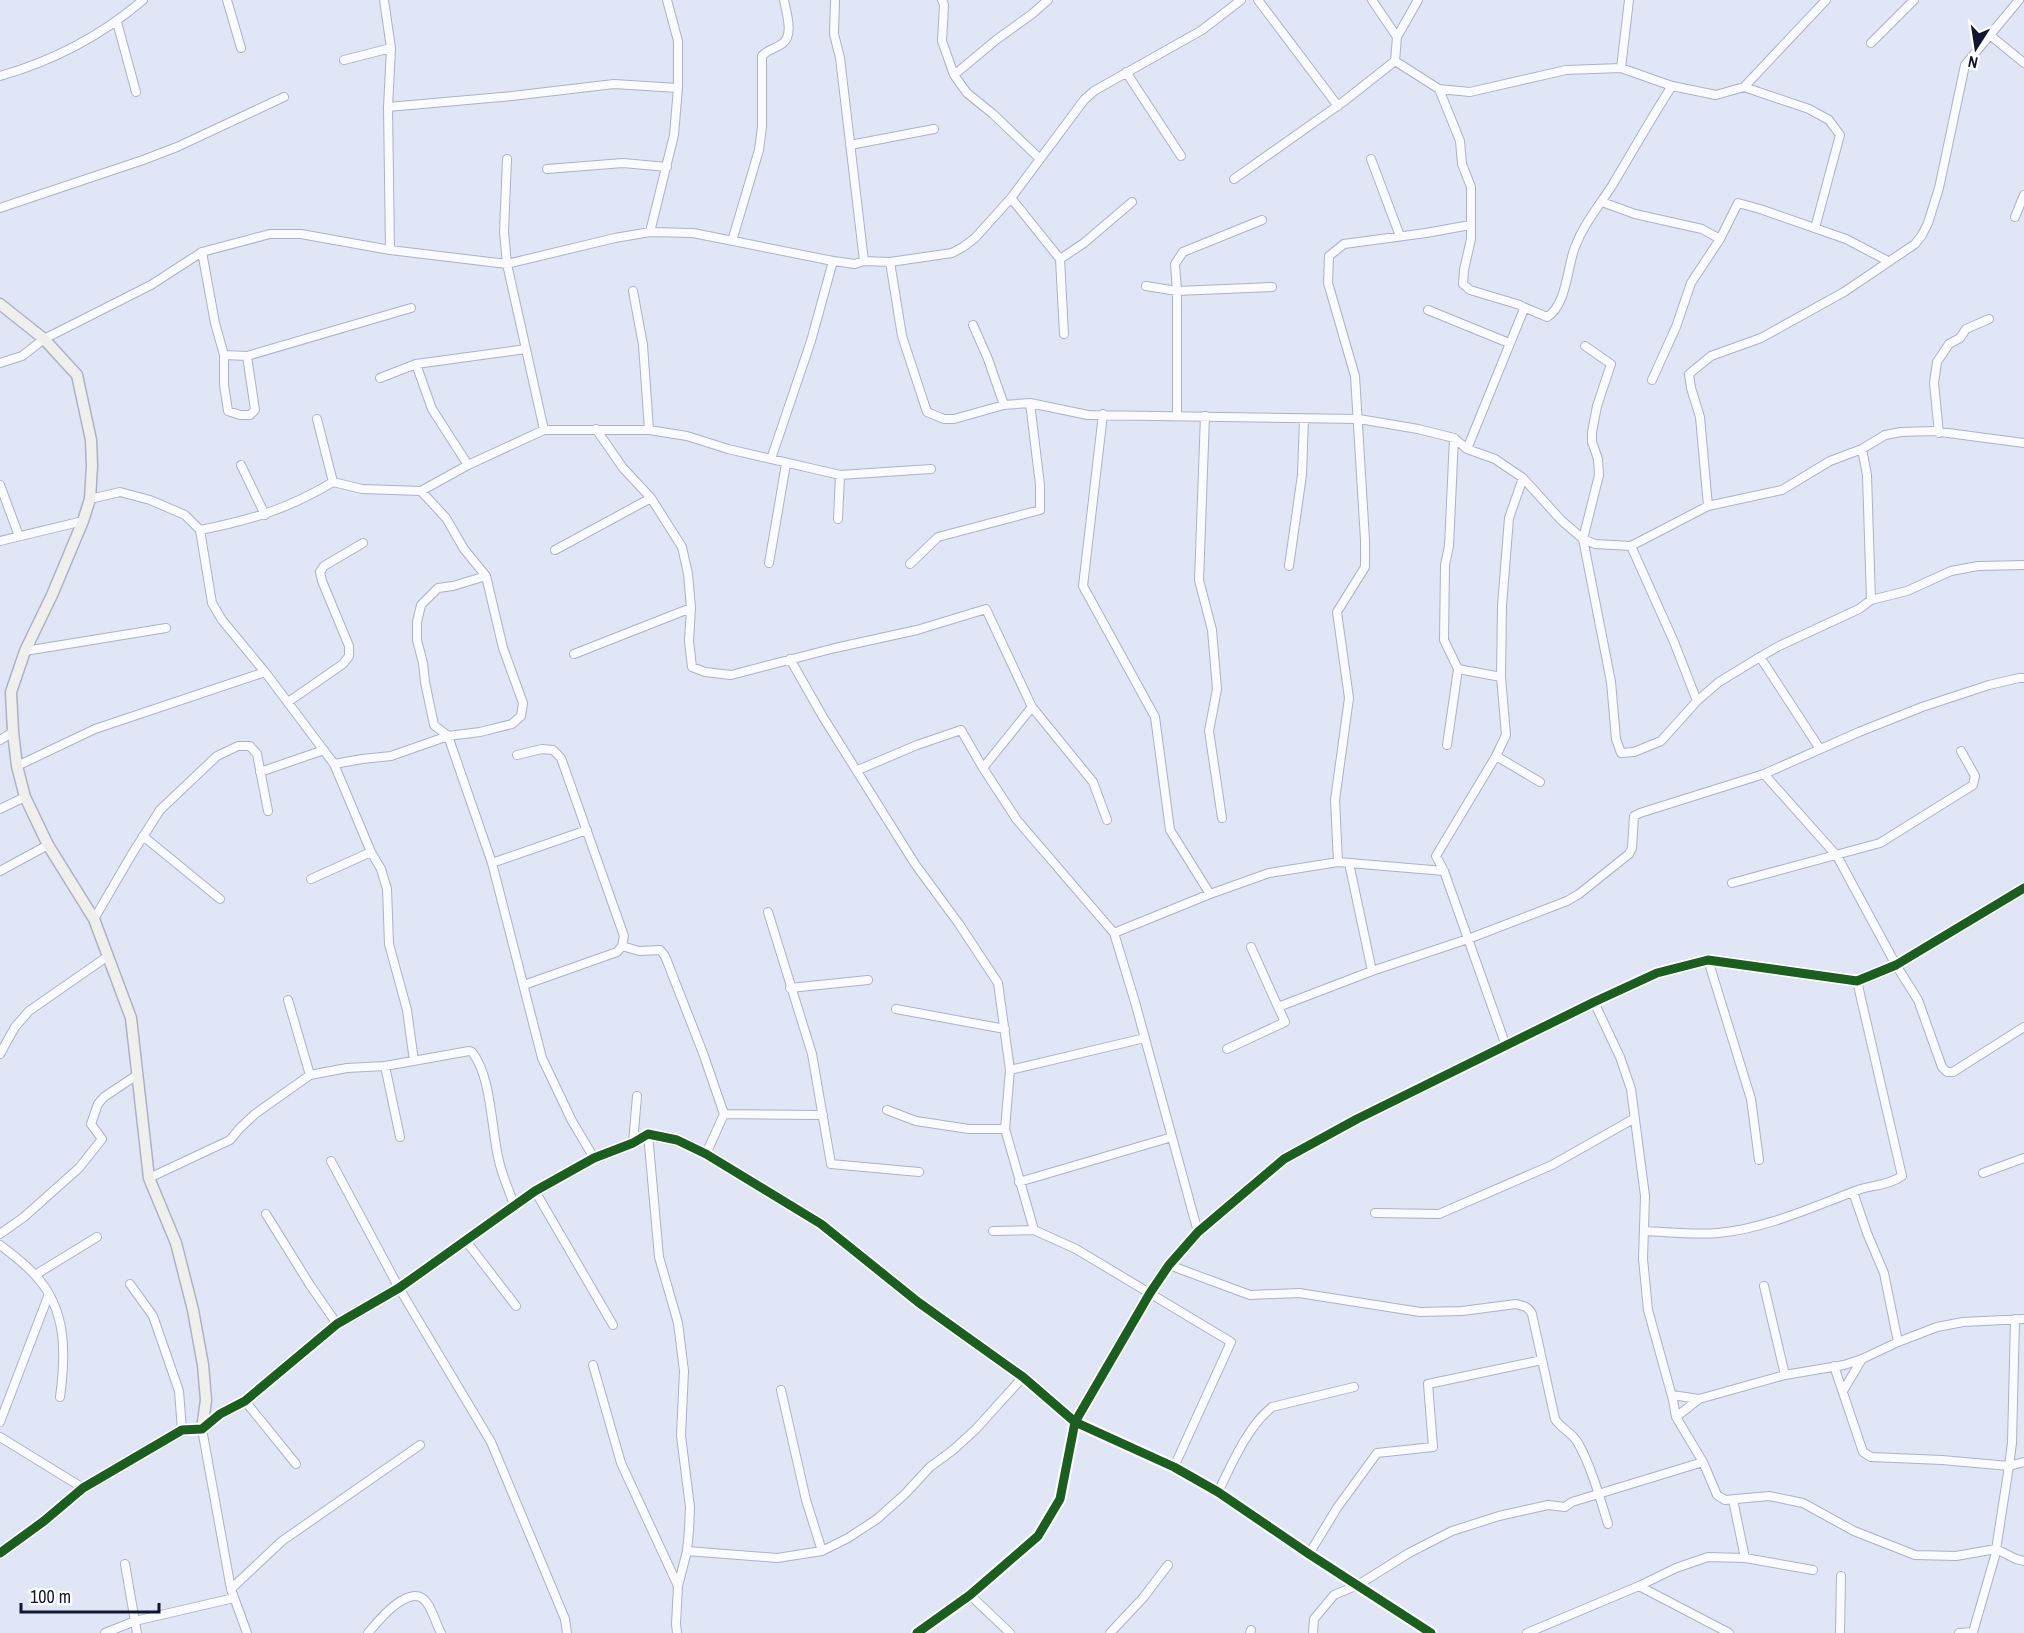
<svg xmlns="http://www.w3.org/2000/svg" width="2024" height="1633" font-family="'Archivo Narrow',sans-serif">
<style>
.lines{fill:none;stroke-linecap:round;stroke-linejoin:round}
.street-casing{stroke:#acb2c5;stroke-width:10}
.secondary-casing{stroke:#acb2c5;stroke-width:13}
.street{stroke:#fafbfe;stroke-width:8}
.secondary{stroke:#efefee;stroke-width:10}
.cycleway-casing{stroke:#fff;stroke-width:13}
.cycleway{stroke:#1b5e20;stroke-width:9}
</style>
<rect width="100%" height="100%" fill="#e1e6f6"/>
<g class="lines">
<!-- street casing -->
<g class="street-casing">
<path id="street" d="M227,0L241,48
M384,0L391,48L388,107L390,250
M835,0L834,34L840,58L864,261
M942,0L944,5L942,41L954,75L967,93L993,114L1040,159
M1258,0L1338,106
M1372,0L1397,37
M1418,0L1397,37L1395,61L1439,89L1470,92L1566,70L1621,68L1672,86L1716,95L1744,87L1809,109L1829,120L1840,135L1815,228
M117,22L136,92
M1991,36L2024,63
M1871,43L1914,0
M344,60L391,48
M1621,68L1629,0
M1126,72L1181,156
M954,75L996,40L1032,14L1048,0
M0,76C53,61 101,36 143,0
M1744,87L1826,0
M1439,89L1460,141L1462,164L1471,187V239L1464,270L1463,284L1470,290L1520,305L1524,309L1467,449
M388,107L512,96L614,84L678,88
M850,145L934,129
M507,159L504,232L507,264L544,430
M1371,159L1400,236
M547,169L623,163L667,167
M1234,179L1343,102L1395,61
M1011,198L1060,259L1064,334
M1602,202L1635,214L1702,229L1720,239
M0,208L143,160L177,147L284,97
M2015,217L2024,195
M650,232L674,135L678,88V41L667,0
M732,241L759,150L762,127V56C768,49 776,49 783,43C794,34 786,12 784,0
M202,252L215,323L224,355V385L228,411L240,415H250L255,410L247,356
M1060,259L1084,243L1132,202
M890,262L902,336L927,412L944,419H954L1004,405L1030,403L1088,415L1359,419L1418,429L1454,438L1467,449L1495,459L1523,478L1561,520L1583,539L1595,544L1631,546L1708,506L1782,490L1830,461L1862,449L1885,435L1901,432L1933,431L2024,443
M1146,286L1177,291L1272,287
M633,291L643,345L649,430
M1521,306L1547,317C1567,305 1567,267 1575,247C1584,223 1600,205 1613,184C1633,151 1651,118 1672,86
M1428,310L1509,343
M973,325L988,359L1004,405
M1585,346L1611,364L1597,406L1592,432V442L1598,459L1599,475L1583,539L1611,682L1616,739L1621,753L1634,752L1661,741L1697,701L1719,682L1760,657L1779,646L1859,609L1871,600L1907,591L1951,571L1978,566L2024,565
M224,355L247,356L411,308
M0,363L22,356L44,339L151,285L202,252L270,234H301L390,250L507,264L615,238L650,232L693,233L833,261L855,264L864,261L890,262L952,253L963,247L975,238L1011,198L1084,100L1094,91L1202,30L1241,0
M416,364L432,409L468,465
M380,378L416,364L526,349
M1652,380L1676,327L1691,283L1720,239L1738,203L1760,209L1846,239L1888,261
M1103,414L1083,586L1155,717L1170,830L1210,894
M1177,416V291L1175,264L1183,252L1262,220
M1205,416L1199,580L1212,630L1217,689L1209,731L1222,818
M317,419L333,482
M596,429L623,468L651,498L682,547L688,574L691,608L689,641L692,667L705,672L731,675L835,648L917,630L986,609L1032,707L1093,782L1107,820
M1939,433L1934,383L1937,362L1949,344L1960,338L1966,329L1989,319
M1454,438L1449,546L1445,565L1444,640L1458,669L1501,677
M1862,449L1867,475L1871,600
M771,459L811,341L833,261
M241,465L265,515
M0,485L19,536
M421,491L468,465L544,430H649L687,436L728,449L840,475L931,469
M90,499L120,492L150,500L185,515L200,530C251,520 288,509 333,482L362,489L421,491L446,518L464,549L486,576L503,648L523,703L521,716L512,724L480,732L448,736L391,756L362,759L334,764
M1708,506L1700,417L1691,388L1689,374L1711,356L1761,338L1844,292L1915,244L1922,235L1928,223L1939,188L1965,65L2019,0
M838,519L840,475
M200,530L212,603L222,620L265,672L334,764L371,852L381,869L387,889L389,944L407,1010L414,1061
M0,541L83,521
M1631,546L1674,642L1697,701
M555,550L651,498
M769,563L786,464
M910,564L938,537L1040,510V485L1030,403
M1289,566L1302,475L1304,419
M486,576L453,586L438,588L421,605L417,622V640L423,663L425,682L434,725L448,736L492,863L542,1058L572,1121L594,1158
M25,651L166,628
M574,654L691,608
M1760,657L1820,749
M790,659L823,717L915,864L959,924L998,983L1010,1070L1005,1129L1034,1230
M288,702L343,664L349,656V646L322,581L320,572L324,566L363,543
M0,740L13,732
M1447,745L1458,669
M517,755L542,749L553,750L561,758L624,936L622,946L617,952L524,985
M1496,756L1540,782
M17,766L95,729L265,672
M983,768L1032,707
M858,770L917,745L961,730L983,768L1017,820L1114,933L1135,1002L1198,1232
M260,772L324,750
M1764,774L1837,856L1896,965L1918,1000L1942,1067L1947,1072H1953L2024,1027
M0,809L25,797
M143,836L220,899
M1338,862L1335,800L1349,698L1337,612L1365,567V540L1355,376L1328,283L1329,256L1344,244L1426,233L1470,225
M492,863L587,830
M1349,863L1372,971
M0,871L48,845
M311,879L371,852
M1732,883L1880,843L1973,785L1975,776L1961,751
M768,912L812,1054L831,1164L919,1172
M94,919L132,854L160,810L217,756L238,746H250L257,754L268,811
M1114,933L1210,894L1269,873L1338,862L1444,871
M622,946L639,951L660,950L665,956L703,1053L724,1114
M1251,947L1278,1007
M1708,960L1751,1099L1759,1160
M790,988L868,980
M288,1000L310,1075
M1594,1002L1620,1057L1631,1089L1645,1196L1643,1259L1648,1310L1673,1400L1676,1417L1703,1462L1717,1495L1725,1500L1769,1496L1803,1503L1854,1531L1915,1555L1956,1556L1996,1549L2016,1559L2024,1561
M896,1009L1005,1029
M1506,1046L1444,871L1436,856L1496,756L1506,735L1501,677L1502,606L1509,518L1523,478
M1227,1049L1285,1022L1278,1007L1372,971L1468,939L1567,901L1579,894L1629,854L1632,848L1634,816L1640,813L1764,774L1859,732L1922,707L1989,685L2019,678H2024
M0,1054L15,1027L29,1011L108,956
M385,1066L400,1137
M1010,1070L1145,1038
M887,1110L916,1121L969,1129H1005
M648,1134L659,1257L678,1323L684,1371L681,1436L690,1507L689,1531L687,1551L678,1586L676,1624L677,1633
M633,1143L637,1096
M706,1154L724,1114L823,1115
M331,1161L399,1288L491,1442L565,1619L567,1633
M1983,1173L2024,1158
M149,1178L230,1140L240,1128L255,1114L310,1075L347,1068L385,1066L469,1051L472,1052C492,1077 491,1130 499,1161C502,1175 509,1190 514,1205
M1019,1182L1172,1137
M535,1191L613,1325
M1853,1192L1867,1233L1884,1273L1898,1342
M1375,1213L1439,1214L1552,1165L1635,1118
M266,1214L310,1285L337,1324
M993,1231L1034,1230L1076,1249L1231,1342L1174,1467
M1645,1231C1669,1232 1694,1235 1718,1233C1765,1229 1815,1206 1858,1190C1872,1185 1890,1185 1902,1176L1857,981
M0,1234L24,1217L79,1168L102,1139L91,1124L98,1104L104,1097L137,1075
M466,1241L516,1306
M0,1245C12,1254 25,1264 35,1275C67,1309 66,1353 60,1397
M1169,1265L1250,1295L1299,1293L1420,1312L1462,1311L1516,1304C1523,1306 1528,1306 1532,1314L1555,1419C1561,1429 1572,1432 1578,1443C1591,1466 1600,1498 1608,1524
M35,1275L97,1237
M130,1284L153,1316L179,1391L182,1430
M1764,1286L1785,1375
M593,1365L621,1463L678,1586
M1834,1366L1863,1452L1871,1457L1942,1460L2009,1466L2024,1462
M781,1390L806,1500L822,1551
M1843,1391L1862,1359
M1672,1395L1699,1399
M245,1401L296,1464
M1676,1417L1699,1399L1785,1375L1844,1365L1862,1359L1898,1342L1937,1327L1963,1322L2024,1319
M0,1422L49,1294
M202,1429L231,1589L247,1633
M0,1437L83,1488
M1218,1492C1232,1464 1247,1427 1272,1407L1354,1387
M1733,1500L1745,1558
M687,1551L777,1558L822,1551L848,1538L877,1519L905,1494L930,1467L953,1450L976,1429L1023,1377
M1309,1554L1337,1508L1377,1453L1433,1447L1428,1384L1542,1360
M125,1564L137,1633
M1639,1586L1729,1633
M231,1589L282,1541L420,1445
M970,1595L1010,1633
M105,1633L135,1621L234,1598
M368,1633C378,1621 411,1580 427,1603C433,1611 436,1624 441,1633
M917,1633L970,1595L1038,1536L1060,1499L1075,1422L1174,1467L1218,1492L1309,1554L1431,1633
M1110,1633L1143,1598L1168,1565
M1250,1633L1251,1630
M1313,1633L1314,1619L1334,1595L1358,1585L1409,1553L1452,1531L1499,1516L1548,1505L1565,1507L1572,1502L1703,1462
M1527,1633L1639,1586L1676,1568L1708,1557L1745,1558L1813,1570
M1840,1633L1841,1576
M1959,1633L1973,1632L1995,1556L2009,1466L2012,1443L2015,1319"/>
</g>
<!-- secondary casing -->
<g class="secondary-casing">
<path id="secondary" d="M0,304L44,339L77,375L91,440L92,466L90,499L83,521L52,595L25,651L11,692L13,732L17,766L25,797L48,845L94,919L131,1018L149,1178L176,1243L193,1310L203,1365L206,1400L202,1429
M0,1553L44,1521L83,1488L182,1430L202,1429L220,1414L245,1401L337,1324L399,1288L535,1191L594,1158L633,1143L648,1134L677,1140L706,1154L821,1224L918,1302L1023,1377L1075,1422L1150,1293L1169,1265L1198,1232L1284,1159L1357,1119L1594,1002L1657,973L1708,960L1857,981L1896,965L2024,888"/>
</g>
<!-- street -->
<use href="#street" class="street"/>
<!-- secondary -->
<use href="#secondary" class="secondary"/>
<!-- cycleway casing -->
<g class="cycleway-casing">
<path id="cycleway" d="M0,1553L44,1521L83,1488L182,1430L202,1429L220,1414L245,1401L337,1324L399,1288L535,1191L594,1158L633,1143L648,1134L677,1140L706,1154L821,1224L918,1302L1023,1377L1075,1422L1174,1467L1218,1492L1309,1554L1431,1633
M917,1633L970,1595L1038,1536L1060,1499L1075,1422L1150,1293L1169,1265L1198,1232L1284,1159L1357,1119L1594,1002L1657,973L1708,960L1857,981L1896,965L2024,888"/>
</g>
<!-- cycleway -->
<use href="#cycleway" class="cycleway"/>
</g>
<!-- north arrow -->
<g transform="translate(1976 48) rotate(192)" stroke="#ffffff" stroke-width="4.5" paint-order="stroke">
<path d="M0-4.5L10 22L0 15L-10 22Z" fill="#10162f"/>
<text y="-9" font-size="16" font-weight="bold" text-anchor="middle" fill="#10162f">N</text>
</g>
<!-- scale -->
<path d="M21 1603v9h138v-9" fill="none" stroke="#10162f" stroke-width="3"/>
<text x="30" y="1603" font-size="18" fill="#10162f" stroke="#ffffff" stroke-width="4.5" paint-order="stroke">100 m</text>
</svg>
